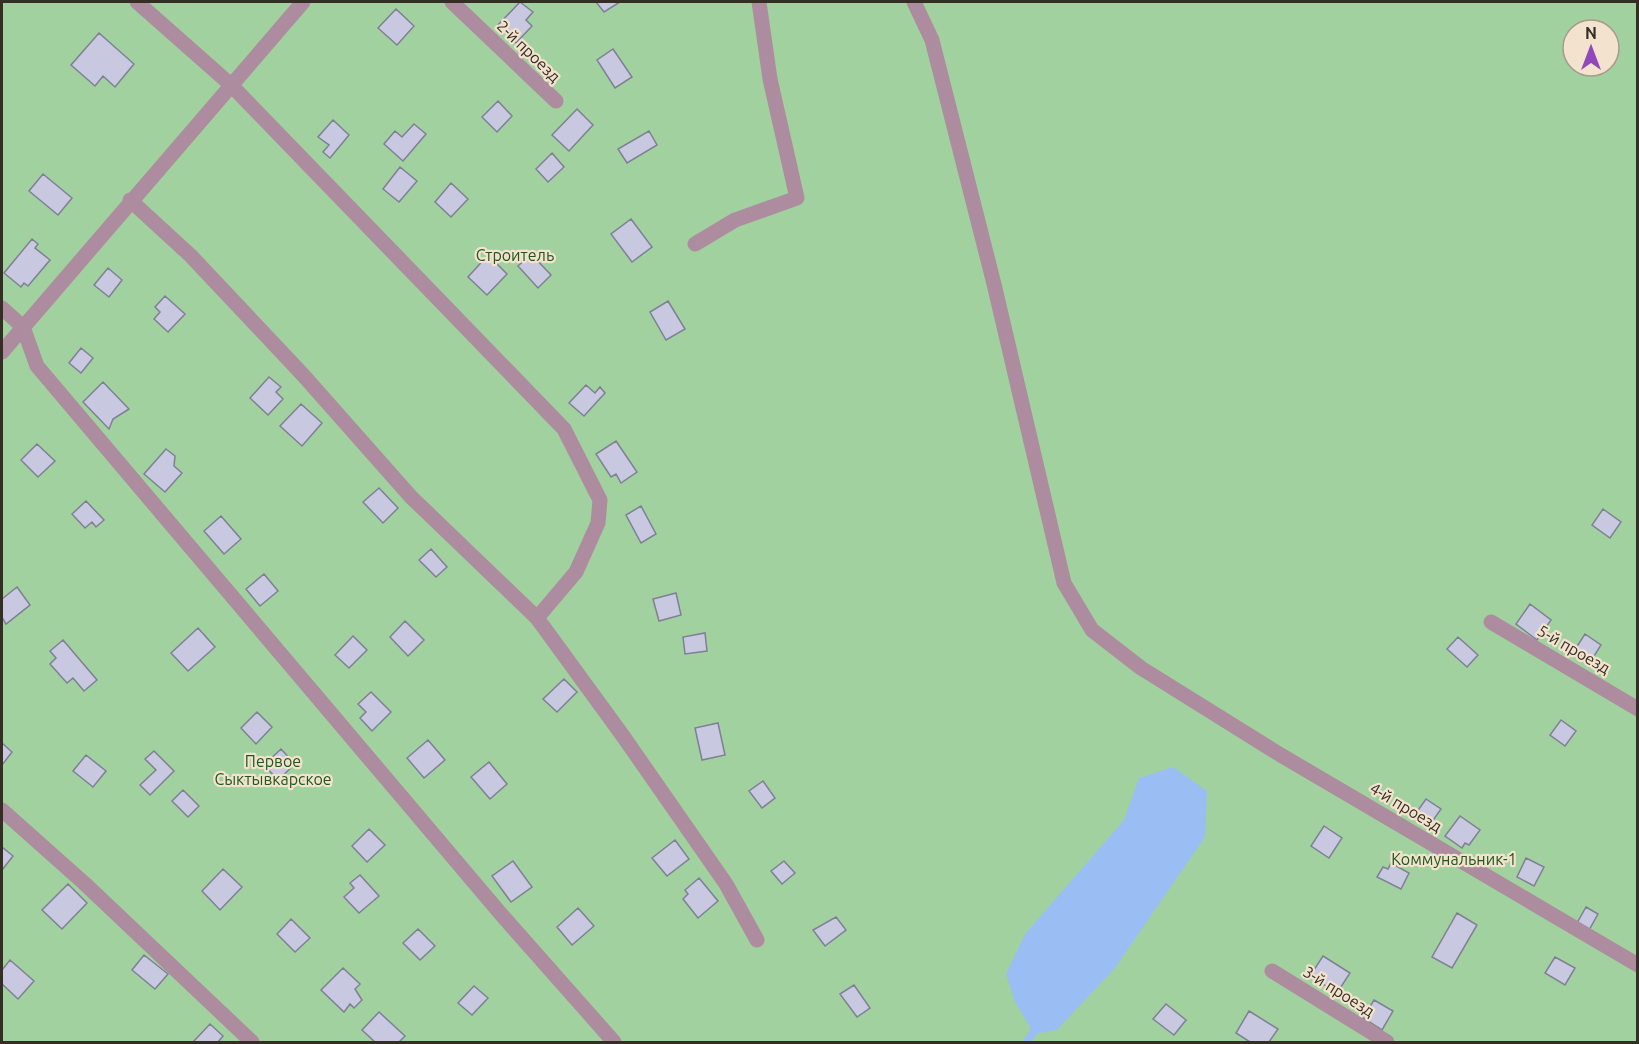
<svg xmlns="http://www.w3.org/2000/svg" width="1639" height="1044" font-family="Ubuntu,sans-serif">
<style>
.green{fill:#a1d19f;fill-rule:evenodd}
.water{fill:#9abef3}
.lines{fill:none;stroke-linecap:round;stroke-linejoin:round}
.stream{stroke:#9abef3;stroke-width:8}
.building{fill:#c8c8e0;stroke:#7f7f95;stroke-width:1.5}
.minor{stroke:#ae8c9f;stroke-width:15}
.labels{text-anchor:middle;stroke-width:4.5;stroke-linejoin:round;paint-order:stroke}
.street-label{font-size:16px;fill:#342e25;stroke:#f3e2cd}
.park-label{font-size:16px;fill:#1c581d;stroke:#f3e2cd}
</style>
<rect width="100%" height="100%" fill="#f3e2cd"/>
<!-- green -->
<path class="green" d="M2,2H1637V1042H2ZM1573,30H1609V66H1573Z"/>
<!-- water -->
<path class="water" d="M1173,767L1207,791L1205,837L1115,968L1057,1030L1034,1034L1015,1002L1006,974L1025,934L1124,820L1139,778Z"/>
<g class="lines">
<!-- stream -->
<path class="stream" d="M1027,1042L1037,1026"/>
</g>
<!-- building -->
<path class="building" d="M520,2L533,12L526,20L532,26L516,43L498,25Z
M596,2H620L604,12Z
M396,9L414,26L397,45L378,28Z
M99,33L134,64L115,87L103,76L95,86L71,65Z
M613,49L632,77L615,88L597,60Z
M498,101L512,116L497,132L482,117Z
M577,109L593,125L569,151L552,135Z
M333,120L349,135L330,158L323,152L329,145L318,137Z
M414,124L426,134L403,161L384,144L395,131L402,137Z
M649,131L657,145L627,163L618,149Z
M552,153L564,167L548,182L536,169Z
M400,167L417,181L399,202L383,189Z
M43,174L72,198L58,215L29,191Z
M451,183L468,199L451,217L435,202Z
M631,219L652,247L632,262L611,234Z
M32,239L38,244L35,248L50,260L28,286L24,283L21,287L4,273Z
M531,254L551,275L538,288L518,266Z
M488,255L507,274L487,295L468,277Z
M108,268L122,280L109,297L94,285Z
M165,296L185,314L168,332L154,319L160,312L155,307Z
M668,301L685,329L666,340L650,312Z
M81,348L93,358L81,373L69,363Z
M269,377L281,387L276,392L283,399L268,415L250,398Z
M103,382L129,409L113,419L109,429L83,402Z
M586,385L595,393L600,387L605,393L584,416L569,403Z
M301,404L322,423L302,446L280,426Z
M616,441L637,472L621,483L616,474L611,477L596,454Z
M37,444L55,461L38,477L21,460Z
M166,449L175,456L174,466L182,473L165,492L144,474Z
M379,488L398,508L383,523L363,502Z
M86,501L104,520L96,527L92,522L85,528L72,514Z
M641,506L656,534L641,543L626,515Z
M1603,509L1621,522L1610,538L1592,525Z
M221,516L241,539L224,554L204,531Z
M431,549L447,567L436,577L419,560Z
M264,574L278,591L260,606L246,589Z
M17,587L30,605L6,624L2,617V599Z
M676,593L681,615L659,621L653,599Z
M1530,604L1551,620L1537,640L1516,624Z
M405,621L424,640L408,656L390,637Z
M198,628L215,647L188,671L171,653Z
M705,633L707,651L685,654L683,637Z
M1585,634L1601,645L1591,661L1574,651Z
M353,636L367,650L349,668L335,655Z
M1458,637L1478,655L1467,667L1447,649Z
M63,640L97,680L84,691L73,678L67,683L50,664L56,658L50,651Z
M564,679L577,692L557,712L543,699Z
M371,692L391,712L372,731L360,718L366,712L358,704Z
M257,712L272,727L256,744L241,728Z
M1561,720L1576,731L1565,746L1550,735Z
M718,723L725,755L702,760L695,728Z
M428,740L445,760L424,778L407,758Z
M2,743L12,752L2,765Z
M281,749L295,764L278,780L264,765Z
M154,751L174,771L150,795L140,785L156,770L145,759Z
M86,755L106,771L93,787L73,771Z
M489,762L507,784L490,799L471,777Z
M763,781L775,798L762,808L749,791Z
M183,790L199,806L188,817L172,801Z
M1426,799L1441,809L1429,826L1414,816Z
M1460,816L1480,830L1469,845L1465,843L1462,848L1445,836Z
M1324,826L1342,838L1329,858L1311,846Z
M369,829L385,845L367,862L352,846Z
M675,840L689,859L667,876L652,858Z
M2,847L13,856L2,870Z
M1526,858L1544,867L1534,886L1517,877Z
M513,861L532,887L511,902L492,876Z
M784,861L795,873L782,884L771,871Z
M1391,863L1409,873L1401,889L1377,877L1383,867L1388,869Z
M223,869L242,887L220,910L202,891Z
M360,875L379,896L359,913L344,897L354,888L350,883Z
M699,878L718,901L698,918L683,899L688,894L685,890Z
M68,884L87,903L62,929L42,910Z
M1586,907L1598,914L1589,930L1577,923Z
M578,908L594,926L572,945L557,927Z
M1457,913L1477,925L1452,968L1432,957Z
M836,917L846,930L825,946L813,930Z
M291,919L310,938L295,952L277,934Z
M418,929L435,946L420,960L403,943Z
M144,955L168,974L155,989L132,970Z
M1323,956L1350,973L1337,993L1310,976Z
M1555,957L1575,968L1565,985L1545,973Z
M10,960L34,981L18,999L2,984V970Z
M343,968L360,984L355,989L362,1000L354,1008L350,1004L344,1012L321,990Z
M854,985L870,1008L857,1017L840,994Z
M474,986L488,998L472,1015L458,1003Z
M1374,1000L1393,1011L1382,1030L1363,1018Z
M1166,1004L1186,1020L1174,1035L1153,1019Z
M1249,1011L1278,1029L1269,1042H1250L1236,1033Z
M379,1012L405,1036L399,1042H375L362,1030Z
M210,1024L223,1036L218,1042H193Z"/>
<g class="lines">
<!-- minor -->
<path class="minor" d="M137,2L231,85L564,429L600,500L598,523L576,572L537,618
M452,2L556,101
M914,2L932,40L994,284L1064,583L1092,630L1141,668L1279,754L1638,965
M130,200L191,256L304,376L411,497L537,618L623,736L726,884L757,940
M695,244L735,220L797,198L770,79L759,2
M2,308L23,327L37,366L500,913L614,1042
M2,352L303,2
M1491,622L1638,709
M2,810L84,883L252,1042
M1272,971L1387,1042"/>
</g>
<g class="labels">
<!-- street labels -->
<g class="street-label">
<text transform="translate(529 51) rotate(44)" y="6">2-й проезд</text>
<text transform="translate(1574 649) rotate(30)" y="6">5-й проезд</text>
<text transform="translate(1406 807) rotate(31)" y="6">4-й проезд</text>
<text transform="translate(1339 991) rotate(32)" y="6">3-й проезд</text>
</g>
<!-- park labels -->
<g class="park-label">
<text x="515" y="261">Строитель</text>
<text x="273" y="767">Первое<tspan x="273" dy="18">Сыктывкарское</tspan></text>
<text x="1454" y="865">Коммунальник-1</text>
</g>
</g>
<!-- border -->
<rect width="1639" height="1044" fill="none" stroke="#342e25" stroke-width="6"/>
<!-- north arrow -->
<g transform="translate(1591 48)"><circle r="28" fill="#f3e2cd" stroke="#a79a8a" stroke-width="1.5"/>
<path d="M0-4.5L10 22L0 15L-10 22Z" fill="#9148ba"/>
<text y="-9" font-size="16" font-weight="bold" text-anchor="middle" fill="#342e25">N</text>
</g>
</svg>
